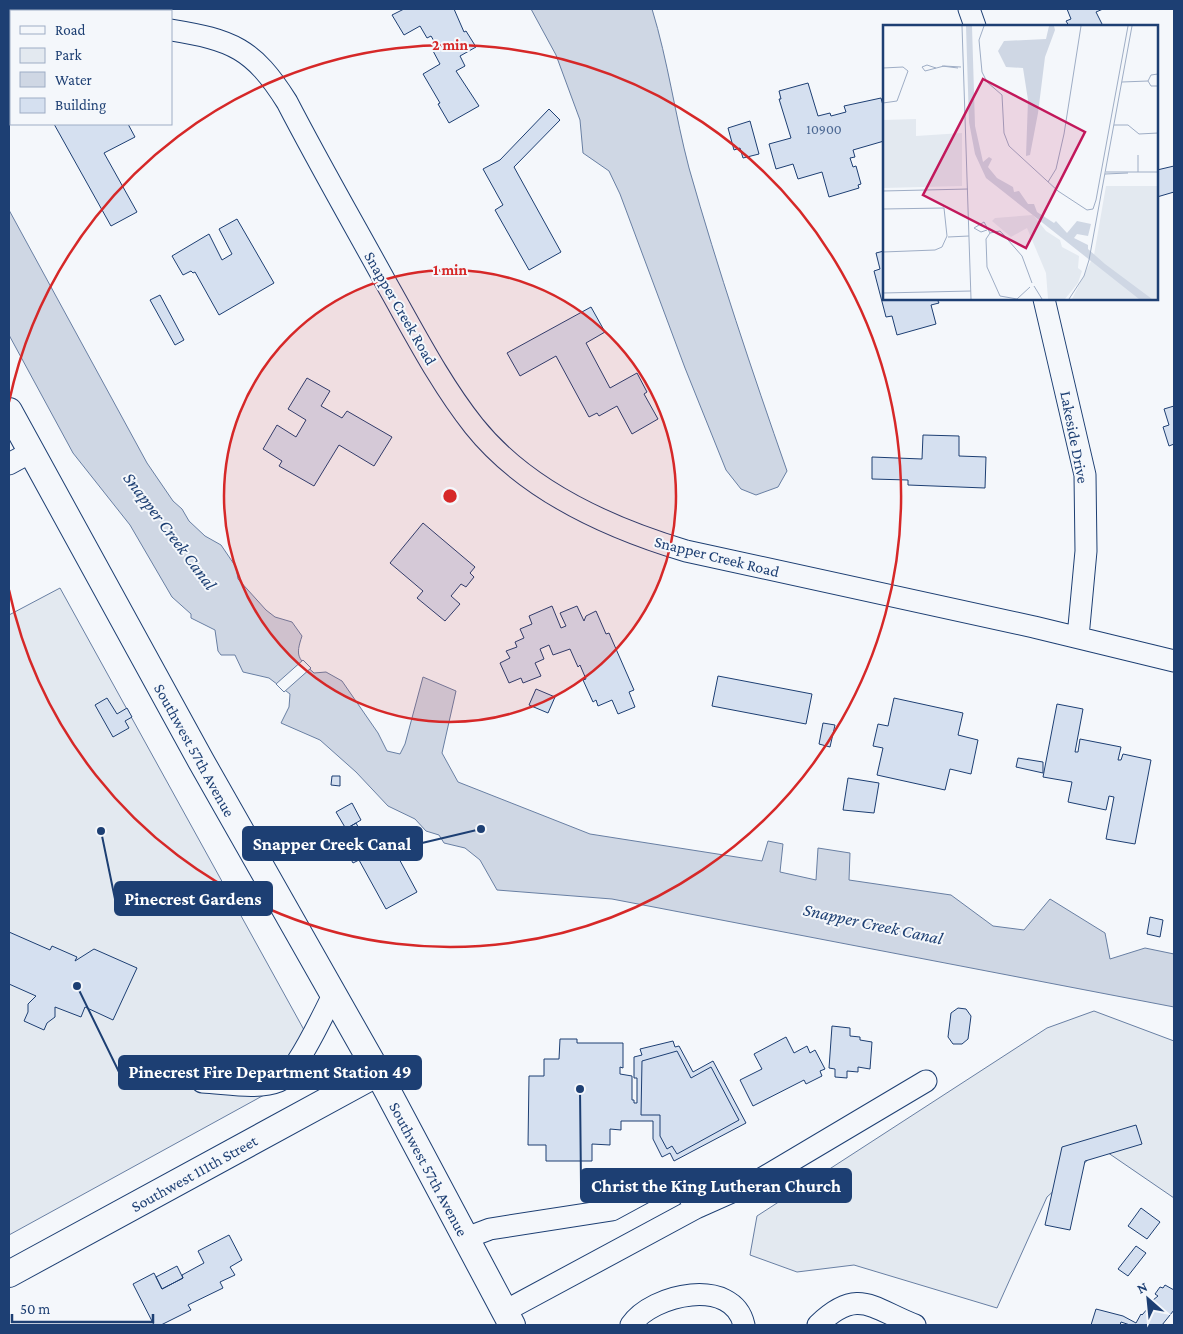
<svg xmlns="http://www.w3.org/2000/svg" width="1183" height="1334" font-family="'Crimson Pro',serif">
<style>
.green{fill:#e3e9f0;stroke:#687fa3}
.water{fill:#cfd7e4;stroke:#687fa3}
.pier{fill:#f4f7fb;stroke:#687fa3}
.building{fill:#d5e0f0;stroke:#1d3f73}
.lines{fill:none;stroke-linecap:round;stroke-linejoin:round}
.minor-casing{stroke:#1d3f73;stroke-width:23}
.major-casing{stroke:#1d3f73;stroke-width:28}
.minor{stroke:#f4f7fb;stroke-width:21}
.major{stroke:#f4f7fb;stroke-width:26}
.ring{fill:none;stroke:#d62828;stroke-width:2.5}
.labels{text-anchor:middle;stroke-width:4;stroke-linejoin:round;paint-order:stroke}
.number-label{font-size:14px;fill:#4b6792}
.street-label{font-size:16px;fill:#1d3f73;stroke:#f4f7fb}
.water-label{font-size:18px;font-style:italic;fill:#1d3f73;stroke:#f4f7fb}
.inset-road{fill:none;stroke:#9eadc5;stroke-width:1}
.view{fill:#c2185b;fill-opacity:0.15;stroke:#c2185b;stroke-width:2.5}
.inset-edge{fill:none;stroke:#1d3f73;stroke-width:2.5}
.centre{fill:#d62828;stroke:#f4f7fb;stroke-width:2.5}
.ring-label{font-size:15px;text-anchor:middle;font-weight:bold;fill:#d62828;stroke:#f4f7fb;stroke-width:4;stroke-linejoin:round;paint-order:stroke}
.leader{fill:none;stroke:#1d3f73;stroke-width:2}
.callout-dot{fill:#1d3f73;stroke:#f4f7fb;stroke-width:2}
.callout{fill:#1d3f73;stroke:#1d3f73;stroke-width:2}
.callout-label{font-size:18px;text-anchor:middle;font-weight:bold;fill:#fff}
</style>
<rect width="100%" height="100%" fill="#f4f7fb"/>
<!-- green -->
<path class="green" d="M60,588L314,1048L306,1072L9,1235V615Z
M1094,1011L1174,1041V1198L1101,1148L1047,1197L997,1308L854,1265L797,1272L750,1255L757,1216L1047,1028Z"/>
<!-- water -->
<path class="water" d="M531,9H652C668,61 675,115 689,168C718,270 752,371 787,471L778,487L756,495L741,489L726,470L685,368L620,194L609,171L583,153L580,120L556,55Z
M9,210L147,463L173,501L182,509L189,521L205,536L221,545L236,567L238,579L266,610L275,617L292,622L302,636C295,657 298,658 314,673L326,672L342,681L378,733L387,751L400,754L405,744L423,677L456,691L442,753L458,782L590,834L762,861L768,841L783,844L780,872L816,880L818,848L850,853L849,880L951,895L993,926L1024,930L1050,899L1105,933L1110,959L1145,948L1174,954V1007L612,899L497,890L480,860L465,848L444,843L439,835L426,831L415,819L388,806L356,772L320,740L281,723L289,707L290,694L269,678L243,672L235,655H221L218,651L215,630L191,618V614L172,597L130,525L73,453L9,335Z"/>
<!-- pier -->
<path class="pier" d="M303,660L311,668L284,692L276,684Z"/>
<!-- building -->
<path class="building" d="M404,9H454L464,32L466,31L476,47L460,56L465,66L456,71L479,106L449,123L438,104L440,103L423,74L440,64L432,49L437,46L431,36L427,38L420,26L404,35L392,15Z
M1067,9H1103L1096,12L1103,26H1069L1066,21L1071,19Z
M808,83L818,116L830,113L831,116L846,112L844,106L881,98L884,109V141L853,150L855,157L850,158L853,167L856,166L861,184L858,185L859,188L829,197L822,172L798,179L793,164L776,169L769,144L791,138L779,99H781L779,91Z
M549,109L560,120L514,167L561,252L529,270L495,210L503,205L483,169L500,160Z
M750,121L759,154L743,158L740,148L734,150L728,128Z
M54,124H128L135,137L104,153L137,212L111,226Z
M1174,166V192L1157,197V170Z
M237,219L274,283L219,315L195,272L193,273L191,271L183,275L172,256L209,234L222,260L232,254L219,229Z
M884,251V299H937L939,303L931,305L936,324L897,335L892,316L886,317L874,271L880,269L876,253Z
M160,295L184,340L175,345L150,300Z
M591,307L605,332L586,343L610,388L637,373L647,392L644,394L658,419L632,434L617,406L599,416L597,413L589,417L556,356L520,376L507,353Z
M307,378L330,391L321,406L342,418L347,411L392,437L374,466L339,445L314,486L279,466L282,461L263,449L277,425L296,437L306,420L288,409Z
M1174,406V444L1169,446L1163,427L1169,425L1164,409Z
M923,435L959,436V456L986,457L985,488L908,485V480L872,479V457L922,459Z
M423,523L475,567L470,573L474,577L466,587L461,584L451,596L460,604L445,621L417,598L423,591L390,563Z
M552,606L561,628L566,626L560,613L577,606L584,621L586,616L596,611L606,634L609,633L634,690L629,692L635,707L618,714L612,700L598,706L596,700L593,702L583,680L586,679L580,665L578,667L570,649L553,655L549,645L540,649L544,659L535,663L541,676L523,683L521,678L509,683L500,663L510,658L506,651L517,647L515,642L524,638L520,629L532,624L529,616Z
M718,676L812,694L806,724L712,706Z
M536,689L555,697L548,713L529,705Z
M107,698L117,714L127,708L132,717L125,721L129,728L113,737L95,705Z
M894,698L963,713L958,735L978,740L971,774L950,769L945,790L877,775L883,748L873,746L878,724L888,726Z
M1057,704L1083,709L1075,752H1078L1080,739L1121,747L1118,760H1121L1123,754L1151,760L1135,844L1106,839L1114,797L1109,796L1106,810L1068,802L1072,782L1043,777Z
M823,723L835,725L830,747L819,744Z
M1018,758L1043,762V773L1016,767Z
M332,776H340V786L331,785Z
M848,778L879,783L874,813L843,810Z
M352,803L361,820L346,829L336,812Z
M356,823L367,843L369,842L373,848L384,842L391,844L417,892L386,909L359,860L353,863L337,834Z
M1150,917L1163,920L1160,937L1147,934Z
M9,932L50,950L52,946L77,957L75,961L94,949L137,968L113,1020L85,1007L81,1017L55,1007V1017L47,1023L44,1030L24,1021L28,1012V1004L36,996L9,984Z
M958,1008L966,1009L971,1016L968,1039L962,1044H953L948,1037L951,1013Z
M832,1026L850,1028V1036L860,1037V1040L872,1042L870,1069L858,1067V1072L847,1071V1078L835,1077V1069L829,1068Z
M786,1037L794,1053L807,1046L810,1053L815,1050L825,1069L820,1071L822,1076L806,1084L804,1080L753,1106L740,1080L762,1069L754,1054Z
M560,1039H577V1043H623V1068L620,1067V1074L632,1076V1100H634V1103H637V1078H634V1057L642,1055L640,1049L673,1041L675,1047L679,1046L693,1072L713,1061L746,1123L674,1161L670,1153L662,1157L653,1139V1121H621V1130L610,1129V1145L592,1144V1161H546V1145H528L529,1076H544V1059H559Z
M677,1051L691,1078L711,1067L739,1120L677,1154L672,1146L667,1149L660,1136V1115H641L642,1061Z
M1136,1125L1142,1144L1085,1161L1070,1230L1045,1225L1062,1147Z
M1141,1208L1160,1222L1147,1239L1128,1226Z
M229,1235L242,1260L230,1267L235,1275L220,1282L223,1288L188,1305L191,1310L161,1325H154L133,1284L154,1273L162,1289L183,1278L182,1275L204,1263L198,1251Z
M1136,1246L1146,1253L1128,1276L1118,1269Z
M177,1266L183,1278L162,1289L156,1277Z
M1165,1285L1174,1290V1310L1162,1325H1130L1121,1322L1120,1325H1091L1096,1309L1123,1316L1136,1323L1141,1314L1142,1315L1149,1307L1147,1305L1158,1296L1155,1294L1160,1287L1163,1288Z"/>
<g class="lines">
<!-- minor casing -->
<g class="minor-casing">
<path id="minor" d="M71,9L78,11
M969,9L975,26
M171,30C232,40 253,48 287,102C318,162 352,221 385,281C413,330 439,382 474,426C526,491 609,528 686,551L1034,627L1174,661
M1044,299L1085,475L1086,551L1078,637
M9,464L31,452
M202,1082C226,1083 257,1090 279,1081C296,1074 325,1011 334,993
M466,1238L490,1229L612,1210L660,1184L680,1182L696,1208
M505,1311L696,1208L761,1179L926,1081
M631,1325C652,1294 733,1276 744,1325
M818,1325C858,1286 873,1309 915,1325"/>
</g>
<!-- major casing -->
<g class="major-casing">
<path id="major" d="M9,411L201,761L378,1073L512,1325
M9,1274L378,1073"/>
</g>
<!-- minor -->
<use href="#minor" class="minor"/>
<!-- major -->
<use href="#major" class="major"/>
</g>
<!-- distance rings -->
<circle cx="450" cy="496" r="226" fill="#d62828" fill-opacity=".12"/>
<g class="ring">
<circle cx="450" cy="496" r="226"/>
<path d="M9 402A451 451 0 1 1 9 590"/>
</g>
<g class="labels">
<!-- number labels -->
<g class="number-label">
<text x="824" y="134">10900</text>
</g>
<!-- street labels -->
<g class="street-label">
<text transform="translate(401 308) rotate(60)" y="6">Snapper Creek Road</text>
<text transform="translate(1075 437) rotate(79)" y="6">Lakeside Drive</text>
<text transform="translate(717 556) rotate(14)" y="6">Snapper Creek Road</text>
<text transform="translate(195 750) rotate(61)" y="6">Southwest 57th Avenue</text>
<text transform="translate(429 1169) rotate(62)" y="6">Southwest 57th Avenue</text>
<text transform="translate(194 1173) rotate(-29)" y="6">Southwest 111th Street</text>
</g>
<!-- water labels -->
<g class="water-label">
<text transform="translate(170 531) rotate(53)" y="6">Snapper Creek Canal</text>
<text transform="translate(873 924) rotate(12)" y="6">Snapper Creek Canal</text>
</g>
</g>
<!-- overview -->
<g transform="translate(883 25)">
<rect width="275" height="275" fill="#f4f7fb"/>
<path d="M33,94V111L79,108V161L0,163V95ZM223,161H275V274H189L211,230ZM150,190L163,206L177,215L179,222L196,231L195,243L199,246L195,258L182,274H165L163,248L144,203L128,212L109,196L112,193Z" fill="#e3e9f0"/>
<path d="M83,1H89L92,101L100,137L106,132L109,134L105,142L114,153L130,162L131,167L136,166L145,179H151L154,187L171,198L173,196L184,208L194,196L208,199L205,211L194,209L191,213L205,220V224L222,239L269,274H256L103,153L92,129L86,97ZM166,1H171L172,5L162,32L155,88L147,130L143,131L145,75L140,43L123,42L115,26L121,16L163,14Z" fill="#cfd7e4"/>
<path class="inset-road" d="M79,1L88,274M101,1L96,15L99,47L104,57L119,70L121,108L126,121L175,166L204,185L210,184L213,175L245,1M59,41L75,43M0,43L20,42L25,46L14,76L0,78M53,43L44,40L39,42L42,46L61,41L78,42M275,49L268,50L265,56L268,61H275M239,57L265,56M231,100H245L256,109L275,108M255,130V147M223,147H275M222,149L245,148M165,157L173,144L181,109L198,1M0,166L85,164M0,184L61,183L64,211L59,222L52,225L0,227M104,205L98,207L91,203L101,197L107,208M107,208L103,214L104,242L117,271L134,274L147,262M107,208L117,206L125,215M119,208L139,231L149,258M65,212L86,211M151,261L159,274M0,268L88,266M186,274L201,251L206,235L249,1"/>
<path class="view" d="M100,54L202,107L143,223L40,170Z"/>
<rect width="275" height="275" class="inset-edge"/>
</g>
<circle cx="450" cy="496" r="8" class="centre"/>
<g class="ring-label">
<text x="450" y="50">2 min</text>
<text x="450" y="275">1 min</text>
</g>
<!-- callouts -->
<path class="leader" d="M481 829L422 843M101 831L115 899M77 986L119 1072M580 1089L581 1185"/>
<g class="callout-dot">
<circle cx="481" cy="829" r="5"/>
<circle cx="101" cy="831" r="5"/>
<circle cx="77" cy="986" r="5"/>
<circle cx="580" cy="1089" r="5"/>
</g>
<g class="callout">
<rect x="243" y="827" width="179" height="33" rx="5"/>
<rect x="115" y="882" width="157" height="33" rx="5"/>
<rect x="119" y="1056" width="302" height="33" rx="5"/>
<rect x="581" y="1169" width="270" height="33" rx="5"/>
</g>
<g class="callout-label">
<text x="332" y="850">Snapper Creek Canal</text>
<text x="193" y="905">Pinecrest Gardens</text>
<text x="270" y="1078">Pinecrest Fire Department Station 49</text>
<text x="716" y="1192">Christ the King Lutheran Church</text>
</g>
<!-- border -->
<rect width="1183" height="1334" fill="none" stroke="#1d3f73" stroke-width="20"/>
<!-- legend -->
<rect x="10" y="10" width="162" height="115" fill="#f4f7fb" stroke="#9eadc5"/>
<rect x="20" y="26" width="25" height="8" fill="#f4f7fb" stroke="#9eadc5"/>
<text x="55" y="35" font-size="15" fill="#1d3f73">Road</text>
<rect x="20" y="48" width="25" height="15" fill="#e3e9f0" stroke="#9eadc5"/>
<text x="55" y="60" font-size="15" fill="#1d3f73">Park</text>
<rect x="20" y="72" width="25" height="15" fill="#cfd7e4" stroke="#9eadc5"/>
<text x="55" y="85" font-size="15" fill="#1d3f73">Water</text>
<rect x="20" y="98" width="25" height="15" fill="#d5e0f0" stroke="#9eadc5"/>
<text x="55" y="110" font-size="15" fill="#1d3f73">Building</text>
<!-- north arrow -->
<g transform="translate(1148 1299) rotate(333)" stroke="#f4f7fb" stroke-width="4" paint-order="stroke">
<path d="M0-4L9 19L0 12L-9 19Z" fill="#1d3f73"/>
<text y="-8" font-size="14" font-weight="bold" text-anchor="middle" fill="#1d3f73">N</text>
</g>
<!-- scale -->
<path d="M12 1314v8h141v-8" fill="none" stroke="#1d3f73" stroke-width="2.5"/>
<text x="20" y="1314" font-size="15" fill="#1d3f73" stroke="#f4f7fb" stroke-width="4" paint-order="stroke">50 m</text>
</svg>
